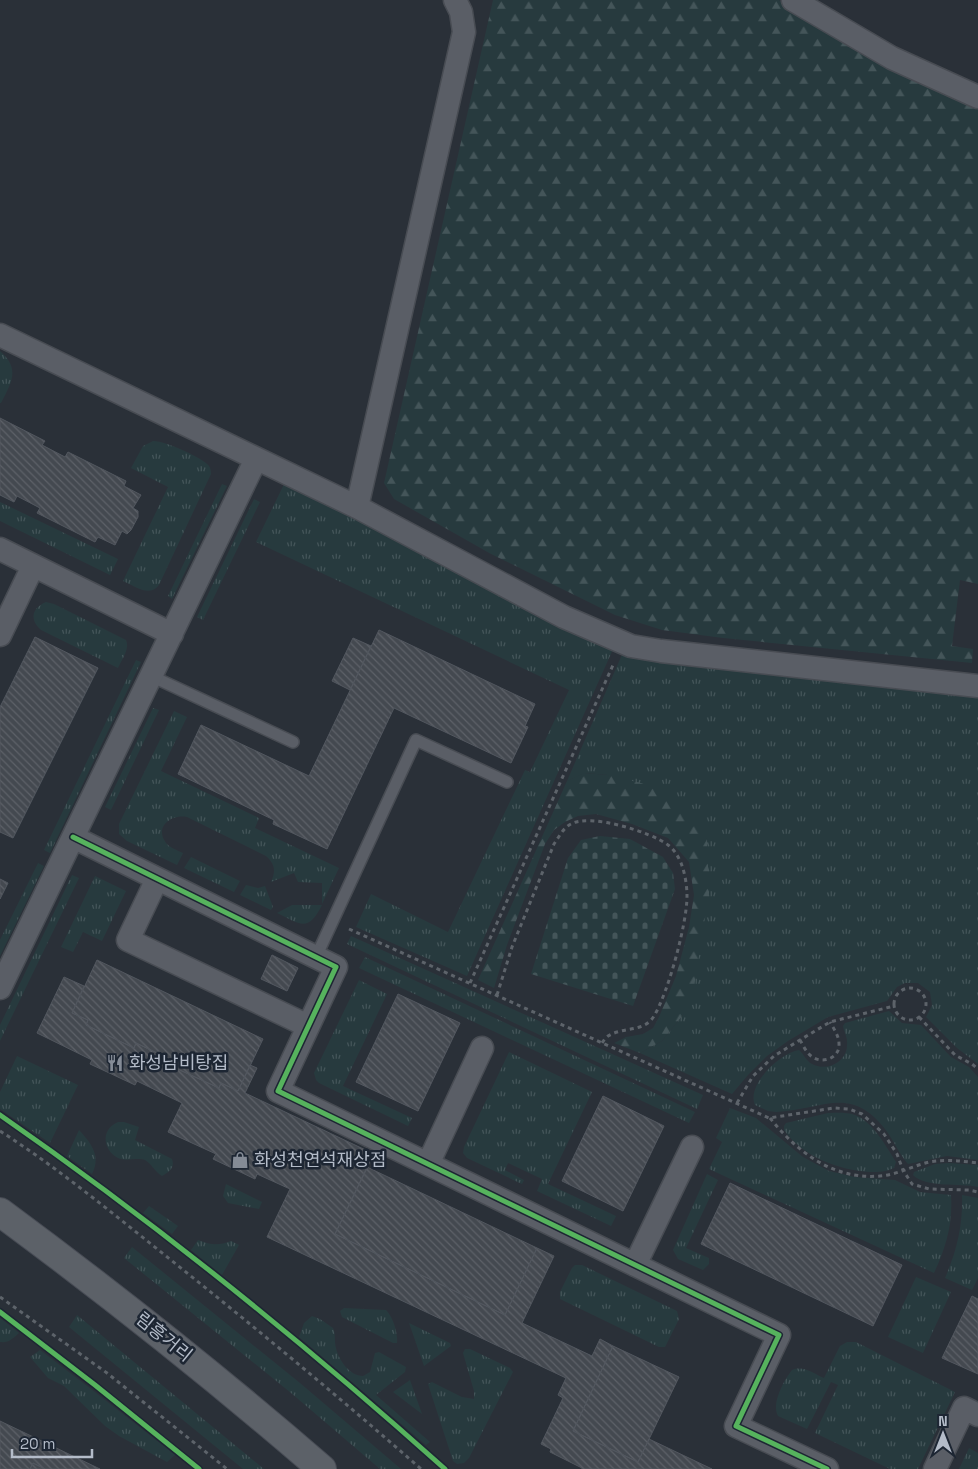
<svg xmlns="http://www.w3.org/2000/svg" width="978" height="1469" font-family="'Space Grotesk','Noto Sans KR',sans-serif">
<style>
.grass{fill:url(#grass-tufts)}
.forest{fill:url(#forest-firs)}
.cemetery{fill:url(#cemetery-stones)}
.building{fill:url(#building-back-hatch);stroke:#52575f}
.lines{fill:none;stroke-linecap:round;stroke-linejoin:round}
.lane-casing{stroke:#484c53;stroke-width:14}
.street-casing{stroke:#484c53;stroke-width:25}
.primary-casing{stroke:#484c55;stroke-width:30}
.path{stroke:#5d636a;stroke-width:3;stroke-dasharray:4 4;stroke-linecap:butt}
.lane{stroke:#5a5e66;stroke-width:11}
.street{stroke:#5a5e66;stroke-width:22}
.primary{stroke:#5c6168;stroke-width:28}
.cycleway-casing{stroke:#1d2633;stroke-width:8}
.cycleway{stroke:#56b35d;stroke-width:5}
.labels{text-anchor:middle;stroke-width:5;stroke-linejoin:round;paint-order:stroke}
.poi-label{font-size:18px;fill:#b4bcc9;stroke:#1d2633;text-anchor:start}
.street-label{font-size:18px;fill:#b4bcc9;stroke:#1d2633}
</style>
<defs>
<pattern id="grass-tufts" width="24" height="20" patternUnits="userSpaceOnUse" patternTransform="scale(1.25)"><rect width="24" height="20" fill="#273a3e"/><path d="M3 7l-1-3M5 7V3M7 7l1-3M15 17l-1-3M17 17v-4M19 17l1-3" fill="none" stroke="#445559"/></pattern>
<pattern id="forest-firs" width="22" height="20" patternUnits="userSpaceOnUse" patternTransform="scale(1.25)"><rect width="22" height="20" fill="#273a3e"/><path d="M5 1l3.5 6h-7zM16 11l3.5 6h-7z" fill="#445559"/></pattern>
<pattern id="cemetery-stones" width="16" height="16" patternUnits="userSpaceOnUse" patternTransform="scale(1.25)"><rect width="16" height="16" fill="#273a3e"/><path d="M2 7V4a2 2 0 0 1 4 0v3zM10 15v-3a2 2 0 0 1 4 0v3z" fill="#445559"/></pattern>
<pattern id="building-back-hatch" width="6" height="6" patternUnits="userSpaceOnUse" patternTransform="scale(1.25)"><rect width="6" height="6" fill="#444950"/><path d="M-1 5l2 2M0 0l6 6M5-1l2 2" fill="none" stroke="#5d6168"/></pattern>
</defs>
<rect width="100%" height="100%" fill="#2a3038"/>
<!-- grass -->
<path class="grass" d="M0,351C21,369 11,383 1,403H0Z
M153,441C163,440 198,456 206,463C210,466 211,469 211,474L159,585C149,598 135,586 123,581L168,487L131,468L143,446Z
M286,480L614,647L467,976L356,927L371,894L448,932L525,770L530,772L569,690L256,542Z
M222,484L227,486L172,599L168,596Z
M254,499L260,502L203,620L197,617Z
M0,502L118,559L110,575L0,521Z
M46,602L54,604L126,640C130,649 122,659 118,668L41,630C29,619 32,608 46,602Z
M624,650L978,696V1064L957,1048L926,1017L932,1005L930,992L918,983H905L897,987L887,1001L828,1017L788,1041L767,1056L748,1075L732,1094L640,1053L662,1041L683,1015L707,839L608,775L585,773L567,781Z
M136,660L141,662L50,853L44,850Z
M153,708L159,710L111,810L105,807Z
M174,711L187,717L161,771L259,818L255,828L339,868L322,904V883L298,882L294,873L271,882C276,871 275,864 266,856L187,817C171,814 154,827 166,843C170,848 177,850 183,853L177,865L127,841L119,834V824Z
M191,857L240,881L234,892L184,868Z
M38,863L44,866L0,956V940Z
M72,875L79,878L0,1041V1025Z
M95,876L126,891L102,941L83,932L73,952L61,947Z
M246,885L258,888L265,886L273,907L271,910L240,895Z
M292,905H322C308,933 300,924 277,913Z
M351,936L703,1095L697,1109L347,944Z
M365,957L695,1112L689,1123L359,968Z
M359,980L387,994L343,1086L412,1118L408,1126L319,1083L316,1080L314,1073Z
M889,1011L902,1023L921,1025L951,1057L969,1067L978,1077V1160L947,1156L908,1164C899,1154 893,1139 885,1129C850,1084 822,1110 776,1112L768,1111L755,1105C746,1085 780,1053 799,1050C804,1054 806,1061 812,1064C827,1072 847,1062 847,1045C848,1038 844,1032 843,1026L845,1023Z
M509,1052L592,1092L548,1184L616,1216L611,1226L537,1191L542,1179L508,1163L505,1170L524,1180L522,1184L467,1158L463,1153L464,1147Z
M17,1056L78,1085L50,1143L0,1109V1092Z
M730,1108L756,1118L803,1157L829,1171L855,1177L895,1180L920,1192L951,1195C953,1224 946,1247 934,1273L709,1169L722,1142L716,1138Z
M828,1113C836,1113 847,1112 855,1115C873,1122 886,1146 896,1162L894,1168C886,1172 879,1172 870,1172C839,1170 803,1157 784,1130V1126L786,1123Z
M118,1122H124L139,1127L135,1140L172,1159C175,1168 169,1172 162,1176C155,1172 151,1163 145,1160C137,1157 126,1162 118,1158C102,1149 101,1129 118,1122Z
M79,1130C92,1144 101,1156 92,1174L67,1156Z
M949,1163L978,1165V1187C961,1183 925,1188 913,1175L914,1172L935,1164Z
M707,1174L718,1180L686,1248L709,1258V1264L703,1270L678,1259L673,1250Z
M226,1184L262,1202L259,1209L228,1203L223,1196Z
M962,1195L978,1198V1278L972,1290L945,1278C957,1250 963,1225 962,1195Z
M149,1206L178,1226L172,1234L143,1213Z
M198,1240C211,1245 218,1246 231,1241L239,1245L222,1275L191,1250Z
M132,1247L300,1383L401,1469H380L291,1393L124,1258Z
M575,1265H582L677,1311L679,1319L665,1347H659L560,1299V1292L572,1268Z
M916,1277L951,1292L923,1353L888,1337Z
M344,1308L386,1310C393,1317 398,1333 397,1343H393L342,1317L340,1311Z
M77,1315L264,1469H243L69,1327Z
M312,1316L320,1319L333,1328C336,1334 334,1341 336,1348C339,1361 350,1376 363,1376L370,1372L375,1353L379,1352L406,1367L405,1372L376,1395L430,1442L426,1445L299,1337L304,1323Z
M0,1318L19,1333C12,1339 9,1343 0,1342Z
M409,1323L450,1343L451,1346L424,1366Z
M847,1342H856L955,1392L918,1469H890L815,1433L838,1385L831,1382L807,1429L778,1416C771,1404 784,1380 792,1370C804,1365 814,1374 824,1378L840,1346Z
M465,1349H470L510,1368L513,1372L469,1458L464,1463L457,1464L453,1461L428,1384L432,1382L462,1397L474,1399V1391L463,1353Z
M40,1350L91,1389L175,1455L167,1462L119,1436L105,1426L64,1386L48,1378L30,1357Z
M410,1380L422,1414L393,1392Z
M969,1448L978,1453V1469H959Z"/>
<!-- forest -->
<path class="forest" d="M493,0H779L798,15L978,105V584L960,580L952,646L973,649L972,663L723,638L662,630L615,615L491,554L394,499L384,483Z
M584,773L608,775L649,785L673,797L691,815L707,839L709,893L694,987L683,1015L662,1041L640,1053L614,1043L626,1037L643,1034L653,1028L659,1017L676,976L689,927L694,895L689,862L668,838L632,824L596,814L578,816L565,822L554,830L545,844L507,945L494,988L478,980L567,781Z"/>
<!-- cemetery -->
<path class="cemetery" d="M600,836L630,839L663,857L673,873L675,889L633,1006L531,974L568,858L581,840Z"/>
<!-- building -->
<path class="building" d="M0,418L45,441L42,445L65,457L68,452L126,481L124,486L141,495L133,508L138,511V517L131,530L127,534L122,531L115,545L98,537L95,542L37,513L40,508L17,496L14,502L0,495Z
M379,630L535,704L525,726L528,727L511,763L394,708L327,849L273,824L274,820L178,774L201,725L309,776Z
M35,637L98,668L13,838L0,832V707Z
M353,638L371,646L350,690L332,681Z
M0,879L8,883L0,899Z
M272,955L298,968L287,991L261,979Z
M97,960L263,1039L238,1091L221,1083L219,1088L171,1066L174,1061L136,1043L134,1048L86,1025L88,1020L72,1013Z
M64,977L84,986L72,1013L88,1020L86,1025L134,1048L136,1043L174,1061L171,1066L219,1088L221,1083L238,1091L250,1065L257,1068L245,1093L374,1154L335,1234L505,1315L537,1248L554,1256L522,1323L592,1356L600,1339L613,1346L573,1431L638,1462L649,1439L712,1469H582V1468L550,1452L551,1449L541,1444L563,1398L558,1395L566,1378L267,1237L290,1189L257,1174L255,1179L213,1159L216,1154L168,1132L182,1103L137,1081L135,1085L90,1064L92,1060L37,1033Z
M398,994L460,1023L418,1111L356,1082Z
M603,1096L664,1126L623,1211L562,1181Z
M367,1167L537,1248L505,1315L335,1234Z
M730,1183L902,1265L873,1326L701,1244Z
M972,1296L978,1299V1374L942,1358Z
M613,1346L679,1377L638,1462L573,1431Z
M0,1421L100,1469H45L33,1463L30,1469H0Z
M33,1463L45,1469H30Z"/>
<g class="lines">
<!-- lane casing -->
<g class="lane-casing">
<path id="lane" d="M151,676L293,742
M316,957L416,740L507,782"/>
</g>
<!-- street casing -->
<g class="street-casing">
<path id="street" d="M793,0L892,58L978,97
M0,335L357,507L564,617L631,646L661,651L978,686
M357,507L464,32L461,12L455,0
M0,549L172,634
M0,635L33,566
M73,837L336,967L278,1091L779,1335L736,1426L827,1469
M157,879L128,940L308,1026
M0,988L256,459
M428,1164L482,1048
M635,1265L692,1147
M935,1469L964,1408L978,1415"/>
</g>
<!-- primary casing -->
<g class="primary-casing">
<path id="primary" d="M0,1212C111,1294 218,1379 322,1469"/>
</g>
<!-- path -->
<path class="path" d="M349,929L769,1118L834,1108L849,1109L862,1114L884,1134L897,1154L903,1170L912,1184L929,1189L969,1190L978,1192
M470,983L613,665
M894 1004a16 16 0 1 1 32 0a16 16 0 1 1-32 0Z
M497,995L512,947L554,844C559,837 563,828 571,824C590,813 651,832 668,845C674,849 678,856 681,863C685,873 687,886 687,896C687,924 668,993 654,1016C645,1032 624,1027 610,1035C607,1036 604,1040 602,1043
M919,1017L955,1055L972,1064L978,1069
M800,1040C803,1045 806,1052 811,1056C822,1065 840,1058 839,1044C839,1036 834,1029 830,1022
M737,1103L753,1076L774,1056L800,1040L830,1022L894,1006
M770,1118C798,1153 834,1180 880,1176C896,1175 913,1166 929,1162C946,1159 961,1161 978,1163
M0,1131C58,1168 112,1213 166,1256C252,1325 338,1396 421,1469
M0,1297L107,1373L227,1469"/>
<!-- lane -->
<use href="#lane" class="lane"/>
<!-- street -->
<use href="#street" class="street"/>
<!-- primary -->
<use href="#primary" class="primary"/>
<!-- cycleway casing -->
<g class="cycleway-casing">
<path id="cycleway" d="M73,837L336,967L278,1091L779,1335L736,1426L827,1469
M0,1115C156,1223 304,1343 445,1469
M0,1312L95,1385L199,1469"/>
</g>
<!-- cycleway -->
<use href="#cycleway" class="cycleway"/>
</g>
<!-- icons -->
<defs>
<g id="restaurant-bare" transform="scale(1.35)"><path d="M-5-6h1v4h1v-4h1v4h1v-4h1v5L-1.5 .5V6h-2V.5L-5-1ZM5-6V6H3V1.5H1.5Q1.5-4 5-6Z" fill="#848b96" stroke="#1d2633" stroke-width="2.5" paint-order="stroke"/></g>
<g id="shop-bare" transform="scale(1.35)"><path d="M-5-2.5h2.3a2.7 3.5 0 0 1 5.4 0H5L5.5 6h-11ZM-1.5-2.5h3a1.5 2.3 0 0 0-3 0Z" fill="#848b96" stroke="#1d2633" stroke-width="2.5" paint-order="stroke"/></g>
</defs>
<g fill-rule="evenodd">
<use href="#restaurant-bare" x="115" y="1063"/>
<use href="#shop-bare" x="240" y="1160"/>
</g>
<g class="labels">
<!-- poi labels -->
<g class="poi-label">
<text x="129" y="1069">화성남비탕집</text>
<text x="254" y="1166">화성천연석재상점</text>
</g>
<!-- street labels -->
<g class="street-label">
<text transform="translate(164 1337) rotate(39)" y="6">림흥거리</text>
</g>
</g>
<!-- north arrow -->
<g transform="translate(943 1434)" stroke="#1d2633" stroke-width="4" paint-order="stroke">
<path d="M0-4L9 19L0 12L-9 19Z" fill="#b4bcc9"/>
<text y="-8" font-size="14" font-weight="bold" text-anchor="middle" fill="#b4bcc9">N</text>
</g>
<!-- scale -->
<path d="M12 1449v8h80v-8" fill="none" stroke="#b4bcc9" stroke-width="2.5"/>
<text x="20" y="1449" font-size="15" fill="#b4bcc9" stroke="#1d2633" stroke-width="4" paint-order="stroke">20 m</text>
</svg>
